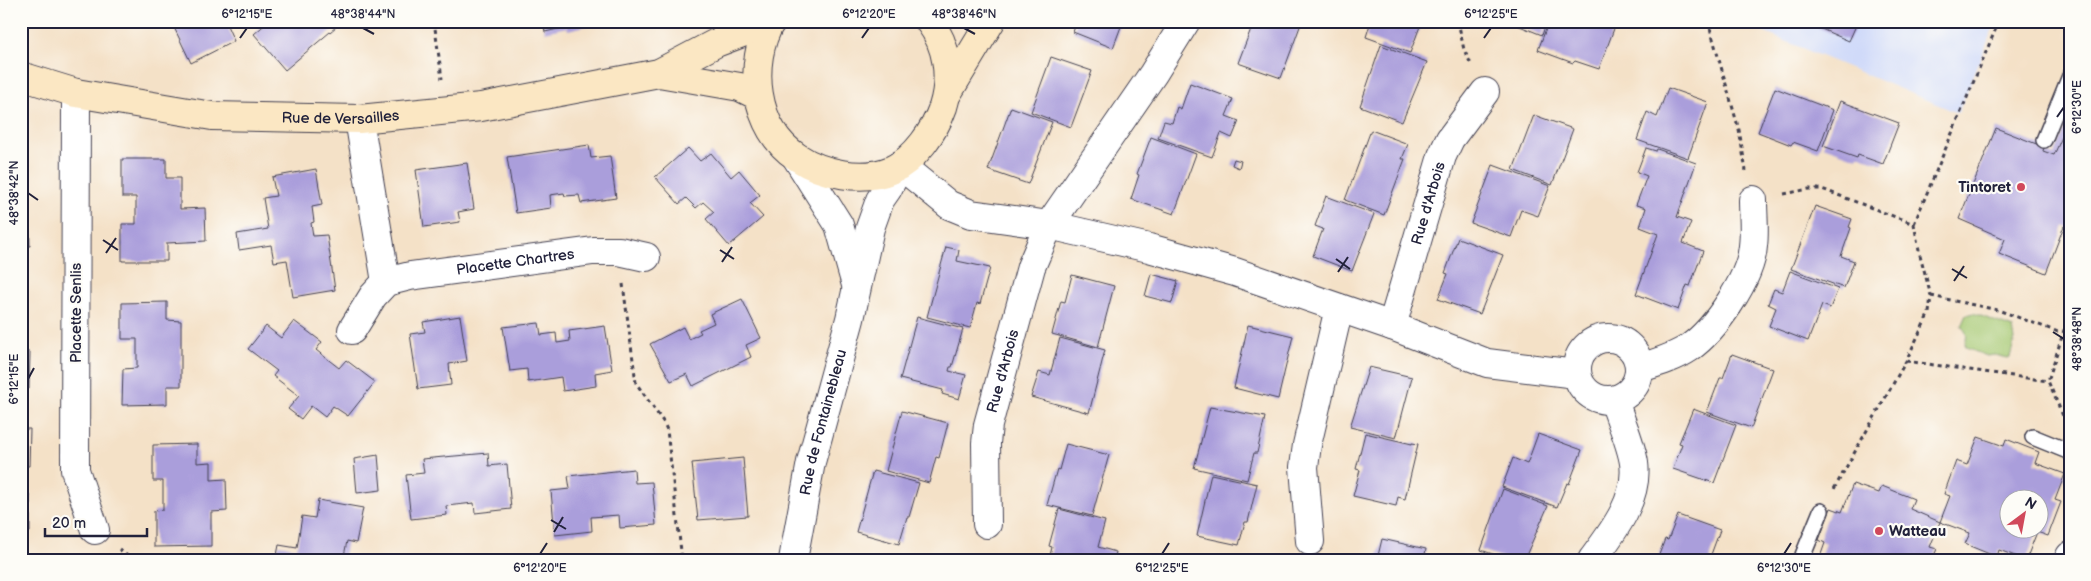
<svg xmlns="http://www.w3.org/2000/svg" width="2091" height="581" font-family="'Balsamiq Sans',sans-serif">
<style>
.built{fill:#d0daf9}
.green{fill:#a5c871;stroke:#647556}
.building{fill:#aa9edb;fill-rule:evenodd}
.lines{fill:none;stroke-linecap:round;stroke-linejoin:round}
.lane-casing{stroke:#423f50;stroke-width:18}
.street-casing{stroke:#423f50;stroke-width:30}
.secondary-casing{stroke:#423f50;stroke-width:30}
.path{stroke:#423f50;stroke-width:3;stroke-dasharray:4 4;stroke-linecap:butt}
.lane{stroke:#fff;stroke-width:15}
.street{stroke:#fff;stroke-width:28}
.secondary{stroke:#fbe7c3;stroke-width:28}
.ticks{fill:none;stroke:#22223b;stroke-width:2}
.poi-dot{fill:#d1495b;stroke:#fdfcf7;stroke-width:2}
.labels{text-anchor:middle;stroke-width:4.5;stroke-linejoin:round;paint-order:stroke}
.street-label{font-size:15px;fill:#22223b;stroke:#fdfcf7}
.poi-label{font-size:15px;font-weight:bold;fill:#22223b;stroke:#fdfcf7;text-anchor:end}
.neatline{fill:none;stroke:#22223b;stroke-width:2}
.ticks-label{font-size:12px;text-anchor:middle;fill:#22223b}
</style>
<rect width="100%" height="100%" fill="#fdfcf7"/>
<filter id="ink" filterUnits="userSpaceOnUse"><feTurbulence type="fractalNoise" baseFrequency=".02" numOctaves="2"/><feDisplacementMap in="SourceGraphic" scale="10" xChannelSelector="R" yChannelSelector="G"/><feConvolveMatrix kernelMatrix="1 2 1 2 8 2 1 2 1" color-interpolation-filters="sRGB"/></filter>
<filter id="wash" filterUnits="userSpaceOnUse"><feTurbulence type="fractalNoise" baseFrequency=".0096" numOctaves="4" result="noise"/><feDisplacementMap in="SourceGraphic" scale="20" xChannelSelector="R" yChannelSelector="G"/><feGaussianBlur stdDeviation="1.12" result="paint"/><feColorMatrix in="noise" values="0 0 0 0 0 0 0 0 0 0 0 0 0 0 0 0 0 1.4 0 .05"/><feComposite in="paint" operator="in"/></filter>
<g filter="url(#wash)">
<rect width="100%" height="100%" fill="#f4e1c7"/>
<!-- built -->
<path class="built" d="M1737,21H1996L1958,113Z"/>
<!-- green -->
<path class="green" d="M1973,313L2013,328L2015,339L2010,357L2008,358L1995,355L1987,356L1966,348L1965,345C1967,336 1968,333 1961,326L1966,315Z"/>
<g id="blocks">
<!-- building -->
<path class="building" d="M171,21H225L234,41L191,63Z
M269,21H343L285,70L254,34Z
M357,21H369L362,27Z
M543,21H604V22L568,30L567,27L545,32Z
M1077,21H1128L1126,25L1122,24L1113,48L1073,32Z
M1254,21H1302L1281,78L1238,63Z
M1371,21H1422L1410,53L1366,37Z
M1507,21H1547L1542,35Z
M1549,21H1622L1619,27L1615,26L1599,69L1575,61L1573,63L1538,50Z
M1803,21H1858L1849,41Z
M1381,45L1427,62L1402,122L1360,106Z
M1051,57L1092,71L1071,127L1031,112Z
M1190,83L1233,99L1226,116L1239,121L1232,138L1221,133L1212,157L1158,138L1164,121L1172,123L1177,107L1181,109Z
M1668,88L1708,102L1688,158L1637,140L1647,112L1657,117Z
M1775,88L1833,110L1818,151L1793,142L1791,145L1758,132Z
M1840,101L1899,123L1883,164L1858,155L1857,158L1823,146Z
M1011,107L1052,122L1028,184L988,170Z
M1534,115L1573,129L1552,185L1513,170Z
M2070,119V229L2064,226L2046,273L1999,254L2005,239L1959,219L1996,128L2044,147L2043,151L2054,155Z
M1371,130L1408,144L1402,159H1405L1384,215L1345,200Z
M1151,137L1196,154L1174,214L1131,199L1139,175L1137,174Z
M589,145L591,158L610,156L616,198L581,203L579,195L565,196L564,193L550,195L551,208L516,213L507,157Z
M688,148L700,161L711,153L731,177L739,170L760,195L750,203L763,217L729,246L706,219L714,212L703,202L696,208L686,198L679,204L655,177Z
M1646,148L1656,151L1657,149L1696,163L1677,217L1691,222L1683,243L1703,251L1690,286L1687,285L1678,310L1636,294L1658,234L1640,227L1646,208L1636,205L1647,176L1637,172Z
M122,159H166V178H180V209L205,208L206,241L167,243V261H122V224H136V197H122Z
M1234,159L1241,161L1239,168L1232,165Z
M467,163L474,209L458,212L460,222L424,227L416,170Z
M1493,165L1550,186L1538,216L1521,210L1511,237L1471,223Z
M316,169L322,205L312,207L314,222L311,223L313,236L327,235L335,290L293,297L287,260L274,262L271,245L239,250L237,234L268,229L263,198L276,196L272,177Z
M1326,196L1374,214L1352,271L1313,256L1323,229L1315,226Z
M1815,206L1852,219L1849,227L1851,228L1841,256L1854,261L1844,288L1791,269Z
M21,210H29L30,246H25V267H21Z
M1458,238L1503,255L1480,314L1438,299L1448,274L1445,273Z
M946,247L959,250L957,261L990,268L980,304L977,303L970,328L927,317Z
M1790,271L1838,289L1830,308L1822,305L1808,341L1769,326L1776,308L1768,304L1774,289L1782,292Z
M1151,274L1178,281L1172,303L1145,296Z
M1072,275L1114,286L1098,347L1052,334L1061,301L1065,302Z
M742,299L761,338L746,345L751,357L693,386L687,374L671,381L650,344L683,327L689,339L701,333L699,330L714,323L710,314Z
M167,302V320L181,321V386H167V404L122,405L123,369L137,368V339H122V303Z
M460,316L467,361L449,364L451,385L418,389L410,334L425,332L423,322Z
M917,317L963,329L952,367H950L949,371L966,375L959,399L942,394L943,390L900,379Z
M294,321L322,342L316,350L339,368L346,360L375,382L348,416L333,406L325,417L311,406L301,419L288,409L299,396L273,376L277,371L248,349L266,326L281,338Z
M539,323L541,335L556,333L557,343L570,341L569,331L605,326L612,370L595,373L596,386L563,391L561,377L528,382L527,369L510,371L503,327Z
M1248,325L1293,336L1278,399L1234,388Z
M1060,338L1105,350L1089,413L1031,397L1039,372L1050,375Z
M21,352H30L29,389H21Z
M1732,354L1773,369L1751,428L1707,412L1720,378H1723Z
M1369,367L1412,377L1396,438L1350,427Z
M1210,407L1265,417L1257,453H1254L1247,480L1194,468Z
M1693,409L1736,425L1714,483L1673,469L1682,444L1679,443Z
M902,411L948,423L939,458L936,457L929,483L886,471Z
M21,429H30L29,466H21Z
M1365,433L1412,444V443L1418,444L1405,499L1398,497L1396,506L1353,496L1360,470L1356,469Z
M1538,434L1582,450L1569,484L1567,483L1557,507L1502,487L1513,458L1527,464Z
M1978,437L2004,446L2006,439L2039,452L2035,463L2065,474L2055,500L2061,502L2048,536L2037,532L2026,560L1999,550L1997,557L1965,544L1970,533L1940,522L1950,496L1944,494L1956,461L1967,465ZM2008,498H2038V528H2008Z
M197,444V463L211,462V480L226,479L227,511L211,512V546L154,547V511L163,510V481H153V445Z
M1066,444L1109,455L1092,516L1047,505L1057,469L1059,470Z
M488,453L489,466L507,464L511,509L475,513L474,503L446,506L447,515L411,519L406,475L424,473L422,459Z
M378,455L381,490L357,493L354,459Z
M743,458L748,516L698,520L692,463Z
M634,469L635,483L652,482L656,525L620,528L619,515L591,517L592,531L555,535L551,491L570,489L568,476Z
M873,471L919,483L909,517H907L899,544L856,532Z
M1211,474L1257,484L1248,522H1245L1239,545L1197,536Z
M1853,484L1879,493L1882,486L1914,499L1910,509L1940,522L1930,547L1937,549L1932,560H1819L1825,543L1819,540L1831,508L1842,512Z
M1503,489L1548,506L1524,560H1510L1481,550Z
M21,495H30V532H21Z
M318,500L363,508L356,543L347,541L344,556H341L340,560H276L279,545L297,548L302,516L315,518Z
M1059,509L1105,521L1098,547L1116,552L1114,560H1049L1052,547L1049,546Z
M1678,515L1720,530L1709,560H1657L1665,539L1668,540Z
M1382,539L1426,549L1424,560H1377Z"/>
</g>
</g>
<g filter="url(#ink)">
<use href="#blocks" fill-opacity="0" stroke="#423f50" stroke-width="1"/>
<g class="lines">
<!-- lane casing -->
<g class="lane-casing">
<path id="lane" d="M2044,140L2070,76
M2033,437L2070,452
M1801,560L1821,511"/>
</g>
<!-- street casing -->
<g class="street-casing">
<g id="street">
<path d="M76,93L75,470L95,530"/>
<path d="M359,119L386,282"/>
<path d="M796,157L839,225L856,285"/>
<path id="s1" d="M1392,326L1442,156L1450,139L1485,92"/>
<path id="s2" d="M352,330L373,296L386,282L410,276L593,251H619L646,257"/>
<circle cx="1608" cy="369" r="31"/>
<path d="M1640,368C1656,363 1674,358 1689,348C1715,330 1751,278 1753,246C1755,231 1753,215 1753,200"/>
<path id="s3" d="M987,524L986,443L988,425L1031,267L1049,225L1153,74L1186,21"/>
<path d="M1310,541L1304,467L1307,445L1339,308"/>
<path id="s4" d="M793,560L811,462L850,319L870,228L880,200L887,190L900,165L949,205L971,214L1049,225L1149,248L1235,272L1392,326L1487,363L1576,374"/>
<path d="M1592,560C1612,533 1639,499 1634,463C1631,443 1620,420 1614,400"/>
<path d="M2068,560L2070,556"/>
</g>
</g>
<!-- secondary casing -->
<g class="secondary-casing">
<g id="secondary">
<path d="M771,21C747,63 754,129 797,157C822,174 863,182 891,170C915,160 935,130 943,107C952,78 948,46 929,21"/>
<path d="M659,73L740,87L758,96"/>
<path id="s5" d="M21,76L76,93L212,116L359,119L481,107L659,73L716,43L771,22"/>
<path d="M947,94L991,21"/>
</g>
</g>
<!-- path -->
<path class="path" d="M434,21L442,79
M1458,21L1464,50L1472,66
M1708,21L1739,130L1746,171
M1784,194L1809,189H1822L1914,224L1920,255L1931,296L1929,313L1906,361L1834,489
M1914,224L1999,21
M623,284L636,383L664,423L667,430L682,560
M1931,296L1998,310L2061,333
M1906,361L2048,381
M2066,423L2048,381L2070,311
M119,549L132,560"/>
<!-- lane -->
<use href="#lane" class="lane"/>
<!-- street -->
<use href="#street" class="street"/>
<!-- secondary -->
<use href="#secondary" class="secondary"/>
</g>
</g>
<!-- ticks -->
<path class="ticks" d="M363,28L374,34M964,28L975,34M240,38L247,28M862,38L869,28M1484,38L1491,28M2057,117L2064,107M28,193L38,200M103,240L118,250M720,250L734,259M106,253L116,238M1336,259L1350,269M722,262L732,247M1952,269L1967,278M1338,272L1348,257M1954,281L1964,266M2053,332L2064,339M28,379L34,368M551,520L566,529M554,532L563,517M540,554L547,543M1162,554L1169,543M1784,554L1791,543"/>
<!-- markers -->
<g class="poi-dot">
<circle cx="2021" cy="187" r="5"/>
<circle cx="1879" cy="531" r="5"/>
</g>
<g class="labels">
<!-- street labels -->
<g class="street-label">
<text dy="5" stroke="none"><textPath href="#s5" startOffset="324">Rue de Versailles</textPath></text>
<text dy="5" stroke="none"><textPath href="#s1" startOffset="128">Rue d'Arbois</textPath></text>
<text dy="5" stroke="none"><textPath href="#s2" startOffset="190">Placette Chartres</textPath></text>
<text transform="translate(76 313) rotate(-90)" y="5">Placette Senlis</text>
<text dy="5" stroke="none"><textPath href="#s3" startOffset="155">Rue d'Arbois</textPath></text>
<text dy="5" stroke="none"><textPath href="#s4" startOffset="141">Rue de Fontainebleau</textPath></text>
</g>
<!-- poi labels -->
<g class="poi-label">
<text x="2011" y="192">Tintoret</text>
<text x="1889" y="536" text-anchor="start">Watteau</text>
</g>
</g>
<!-- margin -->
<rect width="2091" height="581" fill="none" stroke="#fdfcf7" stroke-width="55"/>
<!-- north arrow -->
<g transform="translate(2024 514) rotate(32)"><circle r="24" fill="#fdfcf7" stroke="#a5a5ac"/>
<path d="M0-4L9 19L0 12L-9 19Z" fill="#d1495b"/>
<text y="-8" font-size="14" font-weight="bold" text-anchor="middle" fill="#22223b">N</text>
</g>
<!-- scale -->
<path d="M45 528v8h102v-8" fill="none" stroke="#22223b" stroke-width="2.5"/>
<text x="52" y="528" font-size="15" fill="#22223b" stroke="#fdfcf7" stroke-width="4" paint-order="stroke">20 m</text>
<rect x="28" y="28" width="2036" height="526" class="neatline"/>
<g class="ticks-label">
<text x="247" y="18">6°12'15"E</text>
<text x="363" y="18">48°38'44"N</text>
<text x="869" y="18">6°12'20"E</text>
<text x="964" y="18">48°38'46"N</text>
<text x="1491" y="18">6°12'25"E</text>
<text transform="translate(2077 107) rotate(-90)" y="4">6°12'30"E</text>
<text transform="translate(14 193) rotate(-90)" y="4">48°38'42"N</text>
<text transform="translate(2077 339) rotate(-90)" y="4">48°38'48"N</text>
<text transform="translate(14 379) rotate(-90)" y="4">6°12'15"E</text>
<text x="540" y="572">6°12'20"E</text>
<text x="1162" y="572">6°12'25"E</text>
<text x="1784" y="572">6°12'30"E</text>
</g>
</svg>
